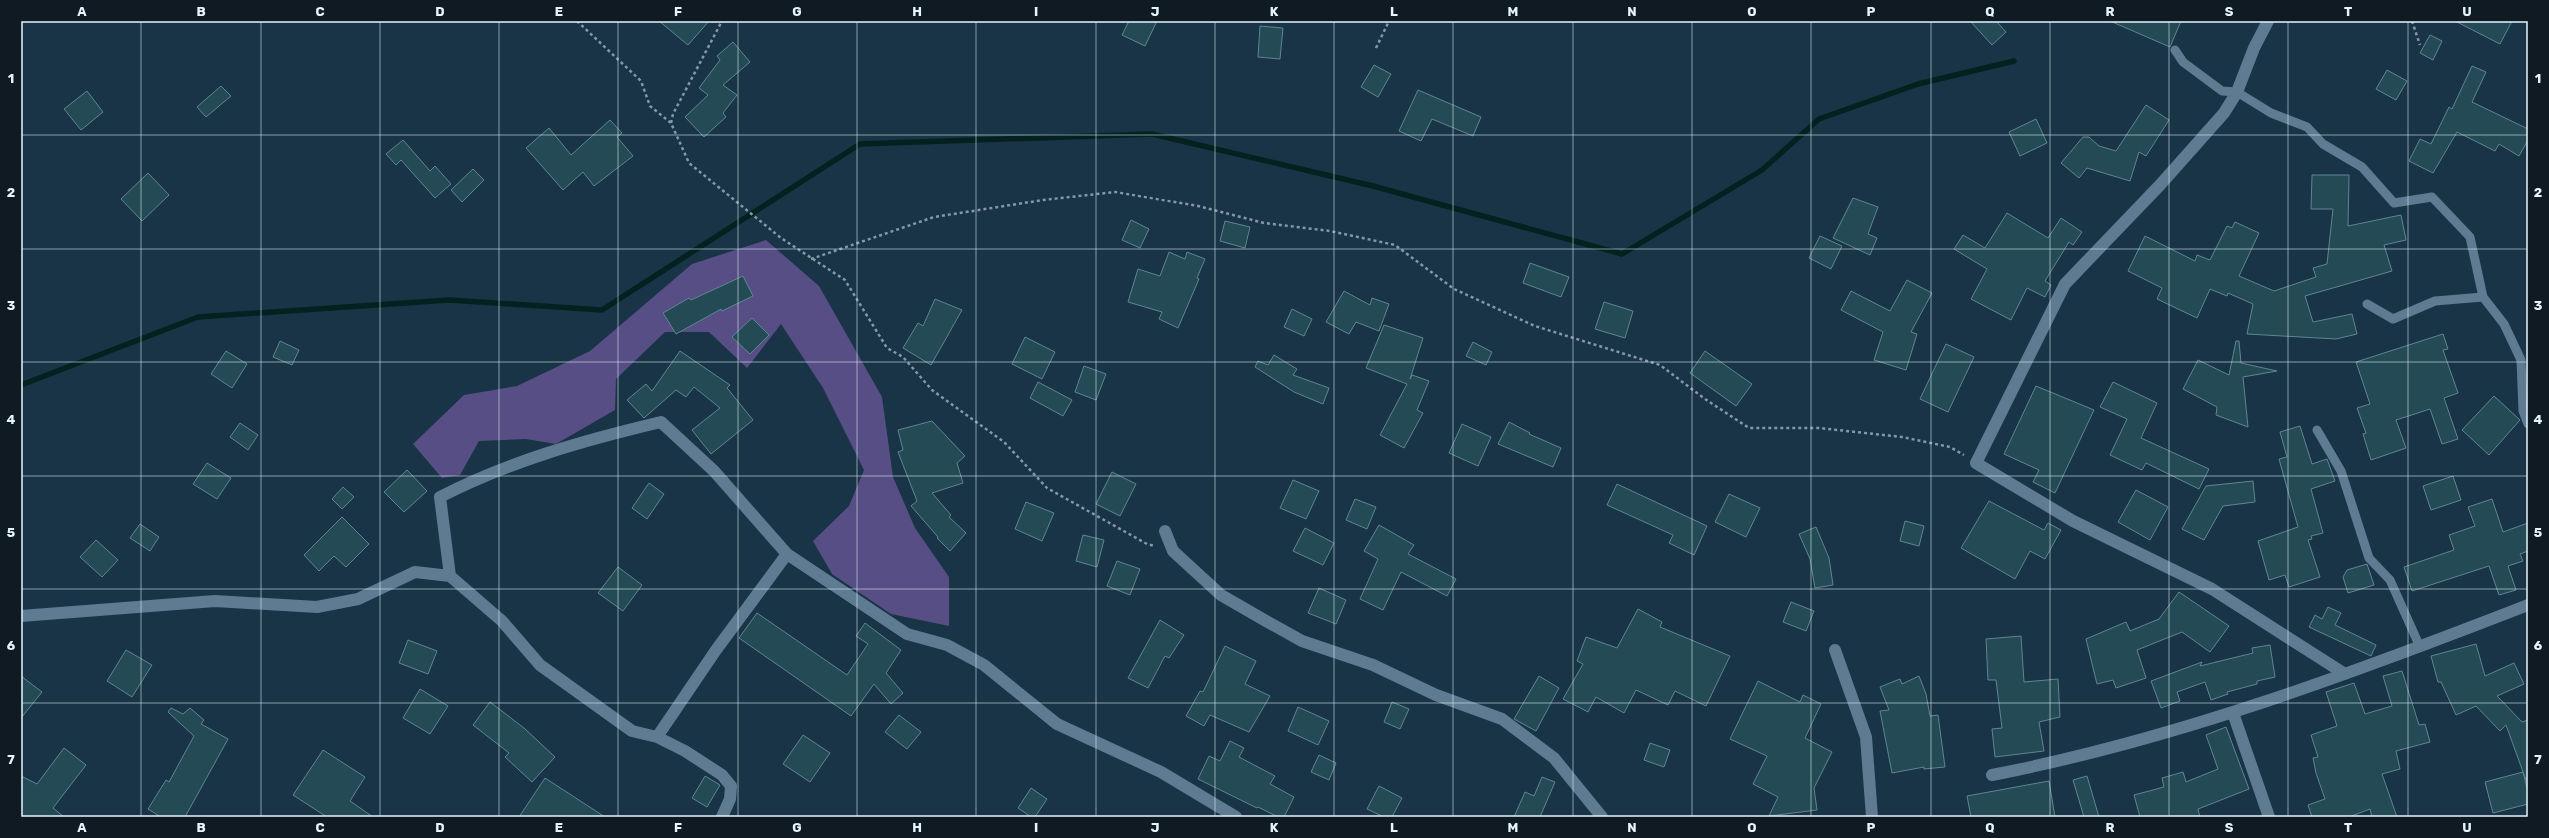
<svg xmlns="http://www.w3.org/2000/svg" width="2549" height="838" font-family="Rubik,sans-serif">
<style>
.forest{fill:#564e84}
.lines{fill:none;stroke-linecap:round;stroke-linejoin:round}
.stream{stroke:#042120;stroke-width:5.5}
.building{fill:#244b55;stroke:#5e8692}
.path{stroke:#8598a7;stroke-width:2.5;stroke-dasharray:3 3;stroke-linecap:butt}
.lane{stroke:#5e7b91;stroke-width:9}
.street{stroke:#5e7b91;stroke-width:12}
.grid{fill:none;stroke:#e7f4fe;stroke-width:1;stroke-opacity:0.55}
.neatline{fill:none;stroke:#e7f4fe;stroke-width:1.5}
.grid-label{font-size:13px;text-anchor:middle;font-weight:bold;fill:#e7f4fe}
</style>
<rect width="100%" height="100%" fill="#193447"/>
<!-- forest -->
<path class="forest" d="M766,240L819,286L882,397L893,477L915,528L949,577V626L891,614L832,574L813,541L849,506L864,470L823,388L781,324L747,368L709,332H665L616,379L615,410L556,444L526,439L479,441L460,475L442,478L413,444L464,395L517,386L590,351L692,264Z"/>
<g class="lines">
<!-- stream -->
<path class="stream" d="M21,385L198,317L449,300L602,310L860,144L1152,134L1373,186L1622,254L1762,170L1819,119L1918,84L2014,61"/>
</g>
<!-- building -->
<path class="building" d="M659,21H709L688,45Z
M1129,21H1157L1145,46L1122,35Z
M1970,21H1996L2006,32L1992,45Z
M2110,21H2181L2170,47Z
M2455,21H2512L2500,44Z
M1260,26L1283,28L1280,59L1258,57Z
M2430,35L2442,41L2433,60L2420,53Z
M733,42L750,62L723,85L737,95L723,113L726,117L704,137L685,117L708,95L699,88L720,60L717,56Z
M1374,65L1391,74L1378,97L1361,87Z
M2472,66L2486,72L2472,102L2528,129V140L2519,156L2499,144L2495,151L2457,132L2433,173L2409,161L2420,139L2431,144L2449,107L2452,109Z
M2387,70L2407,81L2396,100L2376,89Z
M221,86L231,96L206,117L197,107Z
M1418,90L1481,117L1473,136L1432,119L1421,141L1399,131Z
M87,91L103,112L81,130L64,109Z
M2146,105L2169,120L2146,156L2139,152L2130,181L2087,168L2079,178L2061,163L2083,137H2089L2099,146L2116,151Z
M2036,119L2047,143L2020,156L2009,132Z
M610,120L622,133L617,137L633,156L594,186L583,172L563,190L526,148L549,128L571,155Z
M403,140L430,171L435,166L451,184L435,198L401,160L396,165L386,154Z
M473,169L484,180L462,202L451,190Z
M148,173L169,195L142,221L121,199Z
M2312,175H2349L2348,226L2401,215L2406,240L2384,245L2392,271L2305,296L2313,322L2352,314L2357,334L2336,339L2247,334L2253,304L2228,293L2227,296L2210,289L2197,318L2157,299L2162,288L2128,271L2145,236L2195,261L2197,255L2210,260L2227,226L2232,228L2235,222L2259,233L2239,276L2274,291L2316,277L2313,268L2327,264L2333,209H2311Z
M1853,198L1878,207L1868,234L1877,238L1870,255L1833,238Z
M2007,213L2048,238L2061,218L2082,232L2073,245L2069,242L2045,281L2051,285L2045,297L2027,288L2011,320L1971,299L1987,269L1954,249L1963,235L1985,248Z
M1131,220L1149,229L1140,248L1122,240Z
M1225,221L1250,227L1245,248L1220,241Z
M1820,236L1842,246L1831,269L1809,258Z
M1169,252L1185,259L1187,252L1205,259L1197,278L1199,279L1178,328L1159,319L1162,312L1128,302L1138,269L1160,276Z
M1530,263L1569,277L1561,297L1523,283Z
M743,276L753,296L722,311L721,309L676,334L663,313L689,298L691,300Z
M1907,280L1932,293L1911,332L1917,334L1906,370L1874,360L1883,332L1841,310L1851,291L1890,311Z
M1344,291L1370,305L1372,298L1389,304L1379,331L1356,322L1349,334L1326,322Z
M935,299L962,310L931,365L903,348L918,323L923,326Z
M1604,302L1633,311L1625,338L1595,329Z
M1292,309L1312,319L1304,336L1284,327Z
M752,318L769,335L750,354L732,337Z
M1384,325L1423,338L1410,379L1412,375L1429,381L1417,410L1423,413L1404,448L1380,435L1407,384L1366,368Z
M2443,334L2448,349L2443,350L2458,393L2444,398L2458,439L2442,444L2430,409L2396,420L2406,448L2371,460L2363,434L2366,433L2357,408L2370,404L2356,362Z
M1025,337L1055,352L1042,379L1012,364Z
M280,341L299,350L292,365L273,357Z
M2236,341H2239L2241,363L2277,371L2243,377L2248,427L2216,415L2217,407L2183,389L2198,360L2229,375Z
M1473,342L1492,352L1486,365L1466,356Z
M1946,344L1974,357L1948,412L1920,399Z
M226,351L247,364L232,388L211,374Z
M680,351L730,385L727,388L753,420L711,454L692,430L720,408L694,387L686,397L676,390L644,418L627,400L646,384L652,391Z
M1705,351L1752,384L1736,406L1690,373Z
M1274,355L1297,369L1293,375L1329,388L1323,404L1294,392L1255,367L1258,361L1268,365Z
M1084,366L1106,374L1096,400L1075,392Z
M1038,382L1072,400L1063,416L1030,398Z
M2113,382L2157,403L2141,438L2209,469L2199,489L2146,463L2142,470L2110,455L2127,419L2100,407Z
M2036,386L2094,410L2055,493L2033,482L2039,470L2004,454Z
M2494,396L2520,420L2489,455L2462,430Z
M932,421L965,456L957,463L963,483L932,493L951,515L949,517L966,533L950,551L937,538L938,537L911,506L917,501L898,452L903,450L898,430Z
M1509,422L1530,433L1529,434L1561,448L1553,467L1498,444Z
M240,423L258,435L248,450L230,437Z
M1462,424L1491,437L1478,466L1449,453Z
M2300,426L2312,464L2327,459L2335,481L2311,489L2323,533L2311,536L2312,539L2308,540L2320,577L2289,587L2285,575L2269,580L2258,541L2298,527L2279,459L2287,457L2280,432Z
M207,463L231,478L217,499L193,484Z
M407,470L427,491L404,512L384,492Z
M1112,472L1136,484L1120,516L1096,504Z
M2453,476L2461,500L2431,510L2423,486Z
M1293,480L1319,491L1306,519L1280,508Z
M2253,481L2255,502L2223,506L2204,540L2182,529L2206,486Z
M649,483L664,494L647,519L632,508Z
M1617,484L1707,526L1694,555L1669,543L1673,535L1607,505Z
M343,487L354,497L342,509L332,499Z
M2136,490L2168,507L2150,540L2118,522Z
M1729,494L1760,508L1746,537L1715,522Z
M1355,499L1376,507L1367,529L1346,520Z
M2492,499L2503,532L2528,523V551L2520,554L2523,561L2508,566L2516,590L2499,595L2489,566L2412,591L2404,567L2454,550L2449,535L2475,526L2468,507Z
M1989,501L2044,530L2048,523L2061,530L2045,559L2030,551L2015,579L1961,548Z
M1026,502L1054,513L1042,541L1015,529Z
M342,517L369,544L346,567L334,556L319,571L304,555Z
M1905,521L1924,526L1919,546L1900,541Z
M140,524L159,537L150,551L130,538Z
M1379,525L1414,545L1408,554L1456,579L1447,596L1401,572L1383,610L1360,599L1378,559L1364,551Z
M1816,527L1829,558L1833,585L1815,588L1810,559L1799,534Z
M1305,528L1334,543L1323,565L1293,551Z
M1083,535L1104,540L1097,567L1076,561Z
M96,540L118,560L102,577L80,557Z
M1117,561L1140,569L1130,595L1107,586Z
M2367,564L2374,585L2348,593L2343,577L2347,570Z
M618,567L642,585L623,611L598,593Z
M1319,588L1346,600L1336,624L1308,613Z
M2179,592L2229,626L2210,652L2182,632L2137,650L2146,678L2116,688L2113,680L2097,684L2086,639L2126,622L2130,631L2159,619Z
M1791,602L1814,611L1806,631L1783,622Z
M2328,607L2341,613L2335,625L2376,645L2371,656L2309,627L2315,615L2322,619Z
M1638,609L1662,622L1660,627L1730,656L1706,706L1675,691L1668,705L1636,690L1624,713L1596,697L1588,712L1563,699L1583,664L1577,661L1586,637L1617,648Z
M757,613L847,675L868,644L856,636L865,623L901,650L886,673L903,693L891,704L874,684L851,716L739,638Z
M1160,620L1184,635L1169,658L1165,656L1148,688L1128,678Z
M2021,636L2024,682L2058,679L2060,717L2039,722L2044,751L1995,757L1992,729L2002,728L1996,680H1988L1986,639Z
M408,640L437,651L428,674L399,663Z
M2476,644L2485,676L2514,663L2524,684L2497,696L2522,722L2528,720V780H2526L2506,725L2500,731L2476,706L2456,715L2441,682H2438L2431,656Z
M2270,645L2275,677L2257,681V684L2227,692L2228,694L2211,700L2205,682L2177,692L2180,701L2161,708L2151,681L2202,662L2200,666L2253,653L2252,648Z
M1225,646L1256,661L1245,684L1270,696L1249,732L1210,715L1204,726L1186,716L1200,691L1203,692Z
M126,650L152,665L132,697L107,681Z
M2402,671L2419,725L2425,724L2430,742L2396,751L2400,769L2382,774L2397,817H2372L2370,809L2349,817H2312L2308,805L2325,799L2316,773L2313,758L2318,757L2311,735L2337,726L2326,692L2354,683L2365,714L2392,706L2383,676Z
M21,676L42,692L21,718Z
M1539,676L1559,688L1536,731L1514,719Z
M1919,676L1926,694L1930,716L1938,715L1945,767L1924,769V767L1892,773L1880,711L1889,710L1880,687L1900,679L1902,684Z
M1758,681L1800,702L1803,695L1821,704L1805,738L1832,752L1814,788L1817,810L1769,816L1778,797L1753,784L1767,756L1730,739Z
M420,689L448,706L430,734L403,718Z
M490,702L524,728L555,757L532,782L505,757L509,753L473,725Z
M1392,702L1409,709L1400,729L1384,722Z
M1298,707L1329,721L1318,745L1288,731Z
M171,708L183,714L190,708L204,720L201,724L228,739L185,817H161L148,809L166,780L169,782L194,736L168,712Z
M899,715L921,732L907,749L885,732Z
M2226,727L2249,789L2198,809L2200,817H2140L2134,795L2164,787L2162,778L2183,772L2186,782L2218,769L2206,735Z
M803,735L830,753L810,782L783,764Z
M1230,741L1244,748L1239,757L1275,776L1270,784L1294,797L1284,817H1278L1258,807L1257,808L1198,779L1209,756L1220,761Z
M1650,743L1670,750L1664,767L1644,760Z
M64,748L86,765L53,808L64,817H21V776L37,784Z
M323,750L365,777L350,801L373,817H327L293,795Z
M1319,755L1336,763L1329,780L1311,772Z
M2523,772L2528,792V804L2493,813L2485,782Z
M705,776L720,785L707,807L692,798Z
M2087,776L2099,817H2084L2073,780Z
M1542,777L1555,782L1540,817H1514L1525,792L1534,796Z
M545,778L605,817H519Z
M2049,781L2055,817H1971L1967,796Z
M1379,786L1402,798L1392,817H1384L1367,809Z
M1031,788L1047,799L1035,817H1031L1018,808Z"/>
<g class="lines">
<!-- path -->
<path class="path" d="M577,21L641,81L650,106L671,123L689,163L781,238L845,280L887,348L903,357L932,390L1004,442L1047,488L1147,544L1155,546
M2412,21L2420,45
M1376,48L1389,21
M671,123L673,114L722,21
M811,259L934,217L1043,200L1115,192L1198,206L1264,223L1330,231L1395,245L1454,289L1535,326L1660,365L1705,399L1749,428H1819L1902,437L1950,447L1964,455"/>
<!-- lane -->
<path class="lane" d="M2175,50L2183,62L2222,91L2237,92L2271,113L2307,127L2323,144L2362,167L2394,203L2432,197L2470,237L2483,297L2504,324L2521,360L2523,411L2528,424
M2367,304L2393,319L2435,301L2483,297
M2317,430L2341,471L2369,558L2390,580L2420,647"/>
<!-- street -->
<path class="street" d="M2268,21L2254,48L2237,92L2224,113L2160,185L2065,284L1976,463L2073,521L2212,589L2345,674
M1165,531L1173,551L1221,595L1266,621L1302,641L1373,665L1436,695L1502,719L1554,758L1602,817
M450,576L440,497C510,461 585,440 661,422L714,471L787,554L907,634L947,645L984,665L1057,724L1161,772L1236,817
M21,616L215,601L317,607L358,599L415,572L450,576L502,621L540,665L632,731L657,737L685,751L722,775L731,786L730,799L722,817
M1835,650L1866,737L1872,817
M2233,713L2269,817
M657,737L716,650L787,554
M1992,775C2177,739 2353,673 2528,605"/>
</g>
<!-- grid -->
<path class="grid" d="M141,21V817M261,21V817M380,21V817M499,21V817M618,21V817M738,21V817M857,21V817M976,21V817M1096,21V817M1215,21V817M1334,21V817M1453,21V817M1573,21V817M1692,21V817M1811,21V817M1931,21V817M2050,21V817M2169,21V817M2288,21V817M2408,21V817M21,135H2528M21,249H2528M21,362H2528M21,476H2528M21,589H2528M21,703H2528"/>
<!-- border -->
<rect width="2549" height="838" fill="none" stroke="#0f1a23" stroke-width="44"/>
<rect x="22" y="22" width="2505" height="794" class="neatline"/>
<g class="grid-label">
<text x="82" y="16">A</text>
<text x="201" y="16">B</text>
<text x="320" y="16">C</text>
<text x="440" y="16">D</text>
<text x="559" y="16">E</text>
<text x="678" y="16">F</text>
<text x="797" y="16">G</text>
<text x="917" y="16">H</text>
<text x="1036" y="16">I</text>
<text x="1155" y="16">J</text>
<text x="1274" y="16">K</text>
<text x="1394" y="16">L</text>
<text x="1513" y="16">M</text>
<text x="1632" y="16">N</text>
<text x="1752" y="16">O</text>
<text x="1871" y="16">P</text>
<text x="1990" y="16">Q</text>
<text x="2110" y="16">R</text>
<text x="2229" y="16">S</text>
<text x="2348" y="16">T</text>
<text x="2467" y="16">U</text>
<text x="11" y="83">1</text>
<text x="2538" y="83">1</text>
<text x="11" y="197">2</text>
<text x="2538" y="197">2</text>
<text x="11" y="310">3</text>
<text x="2538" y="310">3</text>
<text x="11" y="424">4</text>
<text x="2538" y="424">4</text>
<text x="11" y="537">5</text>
<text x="2538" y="537">5</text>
<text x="11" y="650">6</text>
<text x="2538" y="650">6</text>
<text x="11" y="764">7</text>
<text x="2538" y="764">7</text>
<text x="82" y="832">A</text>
<text x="201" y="832">B</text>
<text x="320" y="832">C</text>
<text x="440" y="832">D</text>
<text x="559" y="832">E</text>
<text x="678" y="832">F</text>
<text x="797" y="832">G</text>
<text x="917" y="832">H</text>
<text x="1036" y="832">I</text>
<text x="1155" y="832">J</text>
<text x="1274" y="832">K</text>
<text x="1394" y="832">L</text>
<text x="1513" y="832">M</text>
<text x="1632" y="832">N</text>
<text x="1752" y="832">O</text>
<text x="1871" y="832">P</text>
<text x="1990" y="832">Q</text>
<text x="2110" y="832">R</text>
<text x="2229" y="832">S</text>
<text x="2348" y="832">T</text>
<text x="2467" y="832">U</text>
</g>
</svg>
